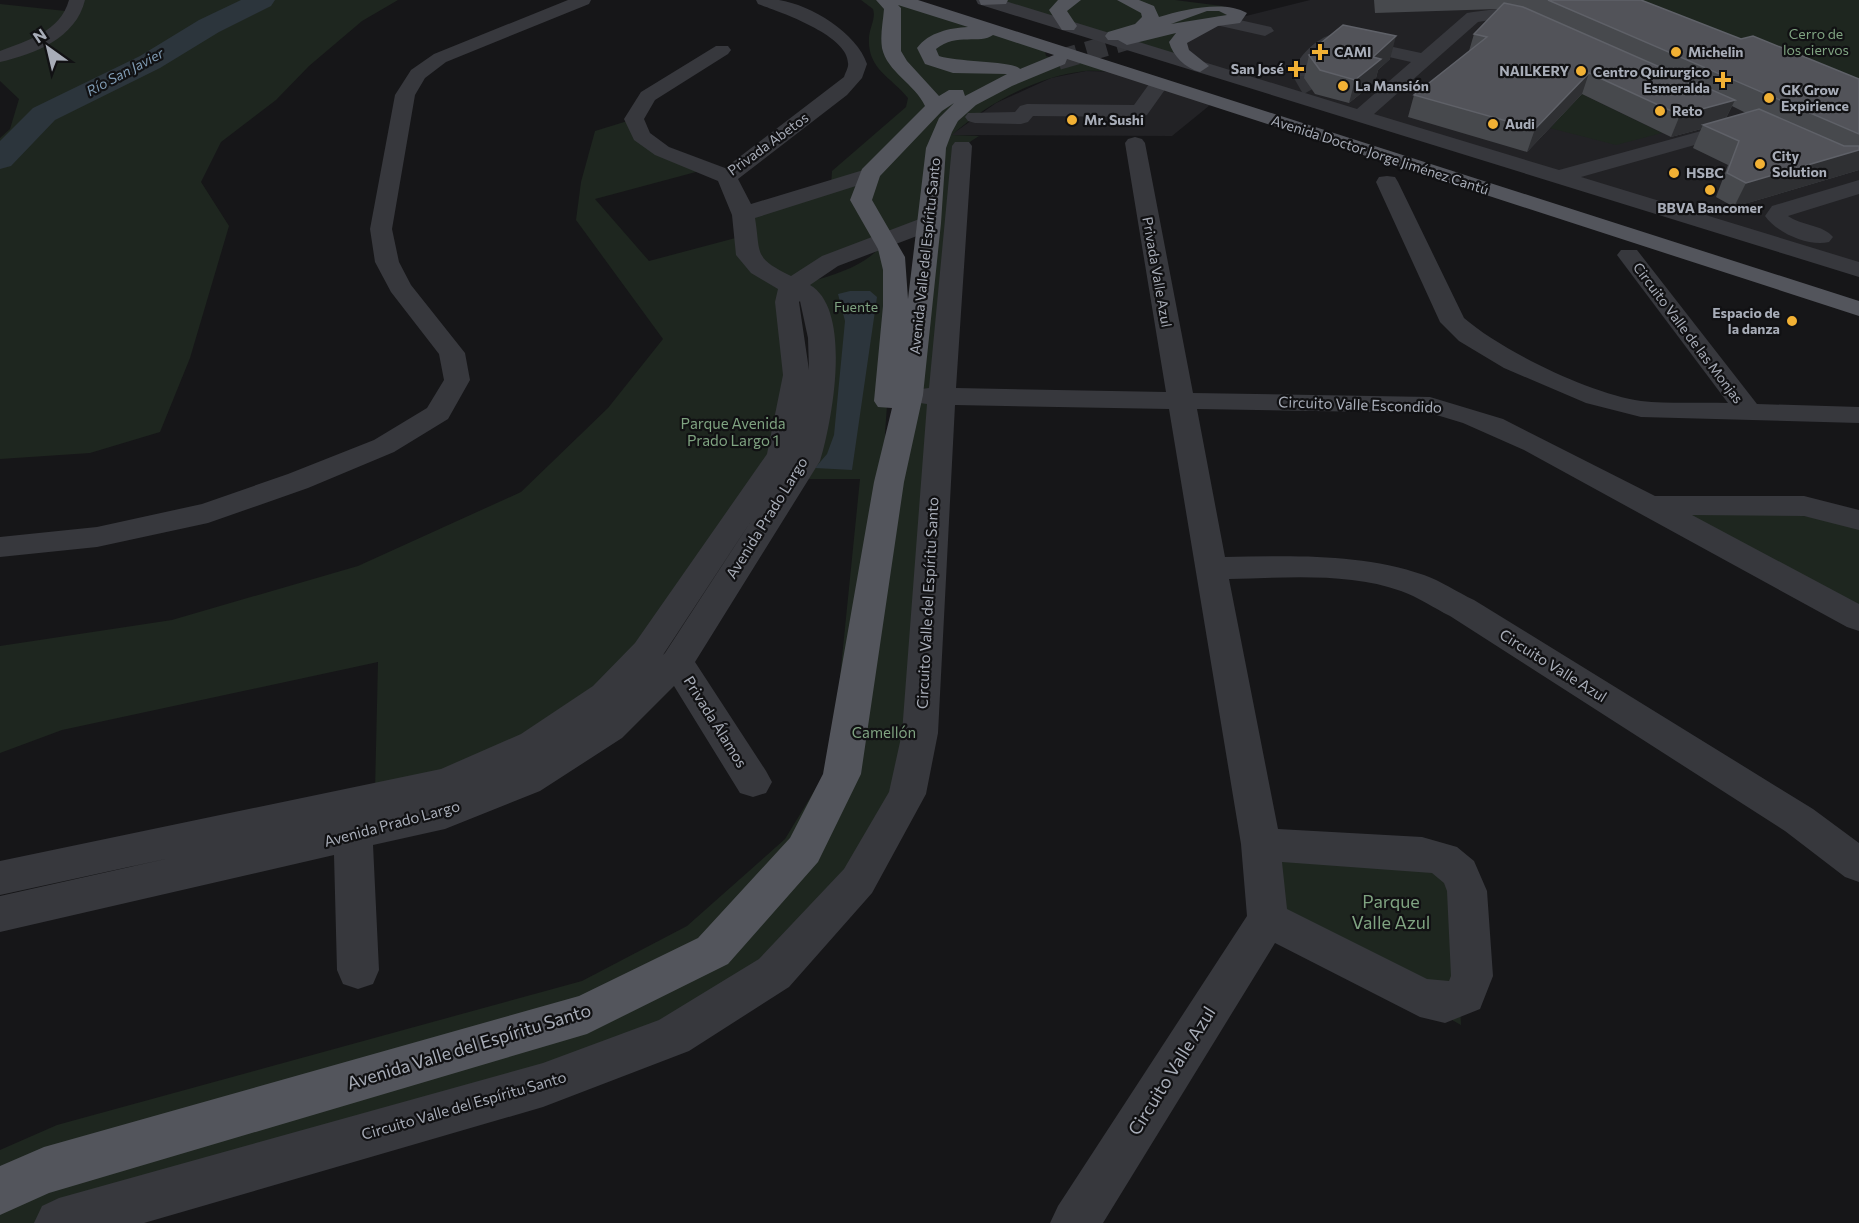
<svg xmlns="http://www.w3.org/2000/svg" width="1859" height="1223" font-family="Commissioner,sans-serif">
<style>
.built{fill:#222225}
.green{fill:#1e261f;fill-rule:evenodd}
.water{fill:#2c353c}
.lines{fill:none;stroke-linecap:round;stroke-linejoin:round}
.river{fill:#2c353c;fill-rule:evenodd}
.minor-tunnel{stroke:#333438;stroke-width:20;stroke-dasharray:20 10;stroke-linecap:butt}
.major-tunnel{stroke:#333438;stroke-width:20;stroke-dasharray:20 10;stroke-linecap:butt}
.minor{fill:#37383d;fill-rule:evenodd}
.major{fill:#53555c;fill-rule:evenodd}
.wall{fill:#47494d;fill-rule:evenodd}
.shaded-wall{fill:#2f3033}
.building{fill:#525359;stroke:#5f6168;stroke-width:1.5}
.poi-dot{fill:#f2b134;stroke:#111113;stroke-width:2}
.labels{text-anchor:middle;stroke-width:4.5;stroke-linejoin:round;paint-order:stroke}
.far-park-label{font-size:14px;fill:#7fa381;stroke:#111113}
.far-poi-label{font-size:14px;font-weight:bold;fill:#a8adb8;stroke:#111113;text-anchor:start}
.far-water-label{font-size:14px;font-style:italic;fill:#7f9bb3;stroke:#111113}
.far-street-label{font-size:14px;fill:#a8adb8;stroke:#111113}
.street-label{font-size:15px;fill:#a8adb8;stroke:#111113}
.park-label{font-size:15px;fill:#7fa381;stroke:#111113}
.near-park-label{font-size:18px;fill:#7fa381;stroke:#111113}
.near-street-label{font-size:18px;fill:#a8adb8;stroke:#111113}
</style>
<rect width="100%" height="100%" fill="#161618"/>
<!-- built -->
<path class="built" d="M1310,0H1605L1859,106V270L1200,66L1181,52L1185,35L1234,19Z
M1086,71L1122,72L1215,101L1172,136L951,135L996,103L1051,78Z"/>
<!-- green -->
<path class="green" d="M81,0H398L362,21L309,66L276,100L221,142L201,182L229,226L190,358L160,432L90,453L0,459V138L10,129L19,99L0,81V61L42,44Z
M861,0H901L1044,47L1046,56L1058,60L1087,61L1122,72C1110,72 1097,70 1085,71C1038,76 987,103 952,135L979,136L962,147L920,733L858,881L673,1036L59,1223H0V1150L57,1125L582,981L687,926L785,839L824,775L837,707L860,479H793L805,461L815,301L791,287L787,430L675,611L534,744L375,791L378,662L62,730L0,753V646L172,620L358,566L521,492L608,408L663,339L576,220L581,182L595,131L634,119L641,136L707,169L595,199L649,261L743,236L744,221L831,187L832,171L906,107L908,98C890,76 867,69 869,37C870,27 876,18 873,9ZM930,224L889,480L885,433L896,281L886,240ZM886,240C866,269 826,277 794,286Z
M1000,0H1175L1222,6L1238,13L1179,42L1200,66Z
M1605,0H1859V106Z
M0,4L75,12L60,30L0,56Z
M1555,81L1662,133L1616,145L1550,128L1557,121Z
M1650,505L1859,520V619Z
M1266,847L1452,849L1461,1025L1272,918Z"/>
<!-- water -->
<path class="water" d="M850,291H870L877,297L852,470L815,468L827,454L834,435L845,321L838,294Z"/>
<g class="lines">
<!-- river -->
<path class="river" d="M241,0H275L271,6L219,32L160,68L55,120L11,166L0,169V141L33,108L140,56L199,20Z"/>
<!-- minor-tunnel -->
<path class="minor-tunnel" d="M1302,72L1314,93"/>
<!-- major-tunnel -->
<path class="major-tunnel" d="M1058,60L1127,40"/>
<!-- minor -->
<path class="minor" d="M69,0H85C76,38 35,54 0,62V51C28,40 60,32 69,0Z
M568,0H591L589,4L446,62L425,78L415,95L392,229L399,262L411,285L465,353L470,380L448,419L394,452L308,488L208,523L97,547L0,557V537L97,527L202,504L288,474L374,440L427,408L444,380L439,354L391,292L375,262L370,229L395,95L411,70L434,54Z
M756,0C763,0 772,0 779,0C811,5 857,33 867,64L862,78L847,95L738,179L751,204L870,168L878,169L881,174L878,179L755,218C761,255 753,257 791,276L822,256L922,218H938L941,223L938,228L838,266L810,285C853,310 832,422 820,461L695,662L766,771L772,782L766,793L753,797L740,793L674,686L622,738L540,791L445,829L373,845L379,970L373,984L358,989L343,984L337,970L334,855L0,932V896L170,858L0,895V861L441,769L521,734L593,686L635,643L767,454L783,375L775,302L778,289L751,273L736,255L732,215L718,181L655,155L634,140L624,119L641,92L716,46H728L731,50L728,54L655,100L644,119L650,133L669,147L725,168L844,77C845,73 849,67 848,63C848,35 780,12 758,4ZM800,301L808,338L809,370L799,302ZM753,518L665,653L663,655Z
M976,0H1002L1357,109L1411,62L1336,45L1314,64L1309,76H1295L1293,72C1298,56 1317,38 1333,34L1421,53L1467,13L1473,12L1497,9L1543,24L1546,28L1537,33L1496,19L1478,22L1374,114L1559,170L1734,122H1748L1751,126L1748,130L1581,177L1859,262V277L978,4Z
M1222,16L1271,27L1274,31L1265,36L1216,25L1213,21L1216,17Z
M1159,78L1169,84L1147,115L1140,117L1033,116L1028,122L1021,124L975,123L968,121L965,117L968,113L1015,112L1020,106L1027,104L1134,105L1152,80Z
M1135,137L1142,139L1145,143L1193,393L1430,397L1503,419L1655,496H1804L1859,510V530L1804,516L1692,515L1859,604V631L1847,627L1524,450L1463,423L1430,413L1197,409L1225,557C1292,556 1359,553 1424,575C1441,581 1457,592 1474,600L1813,809L1859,843V882L1845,877L1785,831L1450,616C1434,608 1418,597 1401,591C1347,572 1285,578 1229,579L1278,829L1422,837L1457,847L1474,861L1487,891L1493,976L1480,1009L1445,1023L1420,1017L1275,943L1103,1223H1050L1058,1206L1247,916L1241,844L1169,409L955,405L938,733L926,794L872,893L789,987L689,1051L543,1107L144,1223H34L42,1206L59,1198L543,1063L659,1020L759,959L844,869L889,792L902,733L927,404L913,402L909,396L913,390L929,388L952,146L955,142H969L972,146L956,388L1166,392L1125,143L1128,139ZM1282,862L1432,873L1444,883L1447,891L1451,976L1449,981L1427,979L1287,909Z
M1387,176L1395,177L1398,182L1464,318C1502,351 1591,394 1641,401C1669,404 1699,402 1728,403L1617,255L1621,250H1637L1757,404L1859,407V423L1641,417L1586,403L1504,368L1459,341L1440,322L1376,182L1379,177Z
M1859,180V194L1788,216C1800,225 1824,225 1833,237L1829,242C1809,247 1777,233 1765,216L1772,206Z"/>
<!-- major -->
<path class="major" d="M876,0H918L1859,301V316L1067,59L1065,64L1012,86L976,105L958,121L952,132L946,148L941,223L923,395L904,482L861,774L818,862L728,964L587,1034L49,1193L0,1215V1166L44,1147L579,996L698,938L790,838L823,774L874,482L892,408L878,407L874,401L883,306V270L878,249L850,200L862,169L925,106C915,84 887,72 882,48C880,35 883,22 884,9ZM898,5L968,27C950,28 929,32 917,48L925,64L953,73L1007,74L965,96L963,90H949L939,96L907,61L901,51V8ZM993,35L1054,55L1020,69C1015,61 956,62 939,56L936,49C957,32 980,45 993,35ZM954,103L939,118L926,148L908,299L905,257L872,200L880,176L942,111Z
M979,0H1008L1006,4L981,5Z
M1058,0H1081L1067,11L1077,26L1074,30H1062L1049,10Z
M1117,0H1139L1154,6L1159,17C1184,9 1225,0 1247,13L1240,23L1218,26L1187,43L1189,50L1209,66L1200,72C1185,68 1173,56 1169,42L1176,33L1127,45L1118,40H1108L1105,36L1108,32L1135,24L1142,17L1141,13ZM1207,11H1219L1227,15L1171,24Z"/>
</g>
<!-- wall -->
<path class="wall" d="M1374,0H1641L1741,39L1859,79V170L1734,207L1716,197L1728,165L1693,148L1701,129L1671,137L1582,94L1527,152L1408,117L1414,95L1469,51L1474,34L1498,9L1375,13ZM1732,106L1746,113L1726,118Z
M1309,55L1390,59L1378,70L1375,82L1349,103L1315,94L1304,78Z"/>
<!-- shaded-wall -->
<path class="shaded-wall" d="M1396,36L1390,59L1378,70L1375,82L1349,103L1355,80L1373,57Z
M1589,73L1582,94L1527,152L1535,129Z
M1735,100L1724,122L1703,125L1701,129L1671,137L1680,115Z
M1859,150V170L1734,207L1746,183Z"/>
<!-- building -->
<path class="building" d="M1548,0H1641L1741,39L1753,36L1859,79V134Z
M1504,3L1523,7L1735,100L1680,115L1589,73L1535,129L1414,95L1487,37L1474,34Z
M1343,25L1396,36L1373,57L1381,59L1355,80L1320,70L1309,55L1316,54L1321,43Z
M1759,109L1844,146H1859V150L1746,183L1727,173L1739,141L1703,125Z"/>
<!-- markers -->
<g class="poi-dot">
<path d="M1317 43h6v6h6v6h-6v6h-6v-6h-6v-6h6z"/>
<circle cx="1676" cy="52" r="6"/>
<path d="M1293 60h6v6h6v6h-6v6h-6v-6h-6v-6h6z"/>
<circle cx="1581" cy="71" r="6"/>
<path d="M1720 71h6v6h6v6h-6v6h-6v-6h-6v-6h6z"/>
<circle cx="1343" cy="86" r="6"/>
<circle cx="1769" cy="98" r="6"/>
<circle cx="1660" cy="111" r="6"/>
<circle cx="1072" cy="120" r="6"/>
<circle cx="1493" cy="124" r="6"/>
<circle cx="1760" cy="164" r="6"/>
<circle cx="1674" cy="173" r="6"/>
<circle cx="1710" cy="190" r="6"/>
<circle cx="1792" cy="321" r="6"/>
</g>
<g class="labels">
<!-- far-park labels -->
<g class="far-park-label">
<text x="1816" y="39">Cerro de<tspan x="1816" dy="16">los ciervos</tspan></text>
<text x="856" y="312">Fuente</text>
</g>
<!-- far-poi labels -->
<g class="far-poi-label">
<text x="1334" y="57">CAMI</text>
<text x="1688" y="57">Michelin</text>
<text x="1284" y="74" text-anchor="end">San José</text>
<text x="1569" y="76" text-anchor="end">NAILKERY</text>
<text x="1710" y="77" text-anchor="end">Centro Quirurgico<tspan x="1710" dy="16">Esmeralda</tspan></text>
<text x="1355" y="91">La Mansión</text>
<text x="1781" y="95">GK Grow<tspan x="1781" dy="16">Expirience</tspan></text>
<text x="1672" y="116">Reto</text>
<text x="1084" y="125">Mr. Sushi</text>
<text x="1505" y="129">Audi</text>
<text x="1772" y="161">City<tspan x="1772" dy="16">Solution</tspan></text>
<text x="1686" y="178">HSBC</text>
<text x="1710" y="213" text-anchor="middle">BBVA Bancomer</text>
<text x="1780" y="318" text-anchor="end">Espacio de<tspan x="1780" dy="16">la danza</tspan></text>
</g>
<!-- far-water labels -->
<g class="far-water-label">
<text transform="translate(125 72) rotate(-28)" y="5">Río San Javier</text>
</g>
<!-- far-street labels -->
<g class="far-street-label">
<text transform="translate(768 144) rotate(-36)" y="5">Privada Abetos</text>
<text transform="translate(1380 155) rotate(18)" y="5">Avenida Doctor Jorge Jiménez Cantú</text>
<text transform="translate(925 256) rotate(-84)" y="5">Avenida Valle del Espíritu Santo</text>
<text transform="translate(1157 272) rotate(80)" y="5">Privada Valle Azul</text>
<text transform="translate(1688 333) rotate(53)" y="5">Circuito Valle de las Monjas</text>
</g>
<!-- street labels -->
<g class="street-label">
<text transform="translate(1360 405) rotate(2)" y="5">Circuito Valle Escondido</text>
<text transform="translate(767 518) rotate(-58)" y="5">Avenida Prado Largo</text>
<text transform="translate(928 603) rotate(-87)" y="5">Circuito Valle del Espíritu Santo</text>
<text transform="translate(1553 666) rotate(32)" y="5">Circuito Valle Azul</text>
<text transform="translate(715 722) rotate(58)" y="5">Privada Álamos</text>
<text transform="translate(392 824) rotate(-15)" y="5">Avenida Prado Largo</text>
<text transform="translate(464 1106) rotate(-16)" y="5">Circuito Valle del Espíritu Santo</text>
</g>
<!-- park labels -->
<g class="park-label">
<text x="733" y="429">Parque Avenida<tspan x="733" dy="17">Prado Largo 1</tspan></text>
<text x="884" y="738">Camellón</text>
</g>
<!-- near-park labels -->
<g class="near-park-label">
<text x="1391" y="908">Parque<tspan x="1391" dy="21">Valle Azul</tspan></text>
</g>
<!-- near-street labels -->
<g class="near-street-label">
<text transform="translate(469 1047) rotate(-17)" y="6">Avenida Valle del Espíritu Santo</text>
<text transform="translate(1172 1071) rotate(-58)" y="6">Circuito Valle Azul</text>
</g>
</g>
<!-- north arrow -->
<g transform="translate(48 48) rotate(326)" stroke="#111113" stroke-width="4.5" paint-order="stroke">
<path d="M0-4.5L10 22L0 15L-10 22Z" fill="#a8adb8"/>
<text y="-9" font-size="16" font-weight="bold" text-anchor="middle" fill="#a8adb8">N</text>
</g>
</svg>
